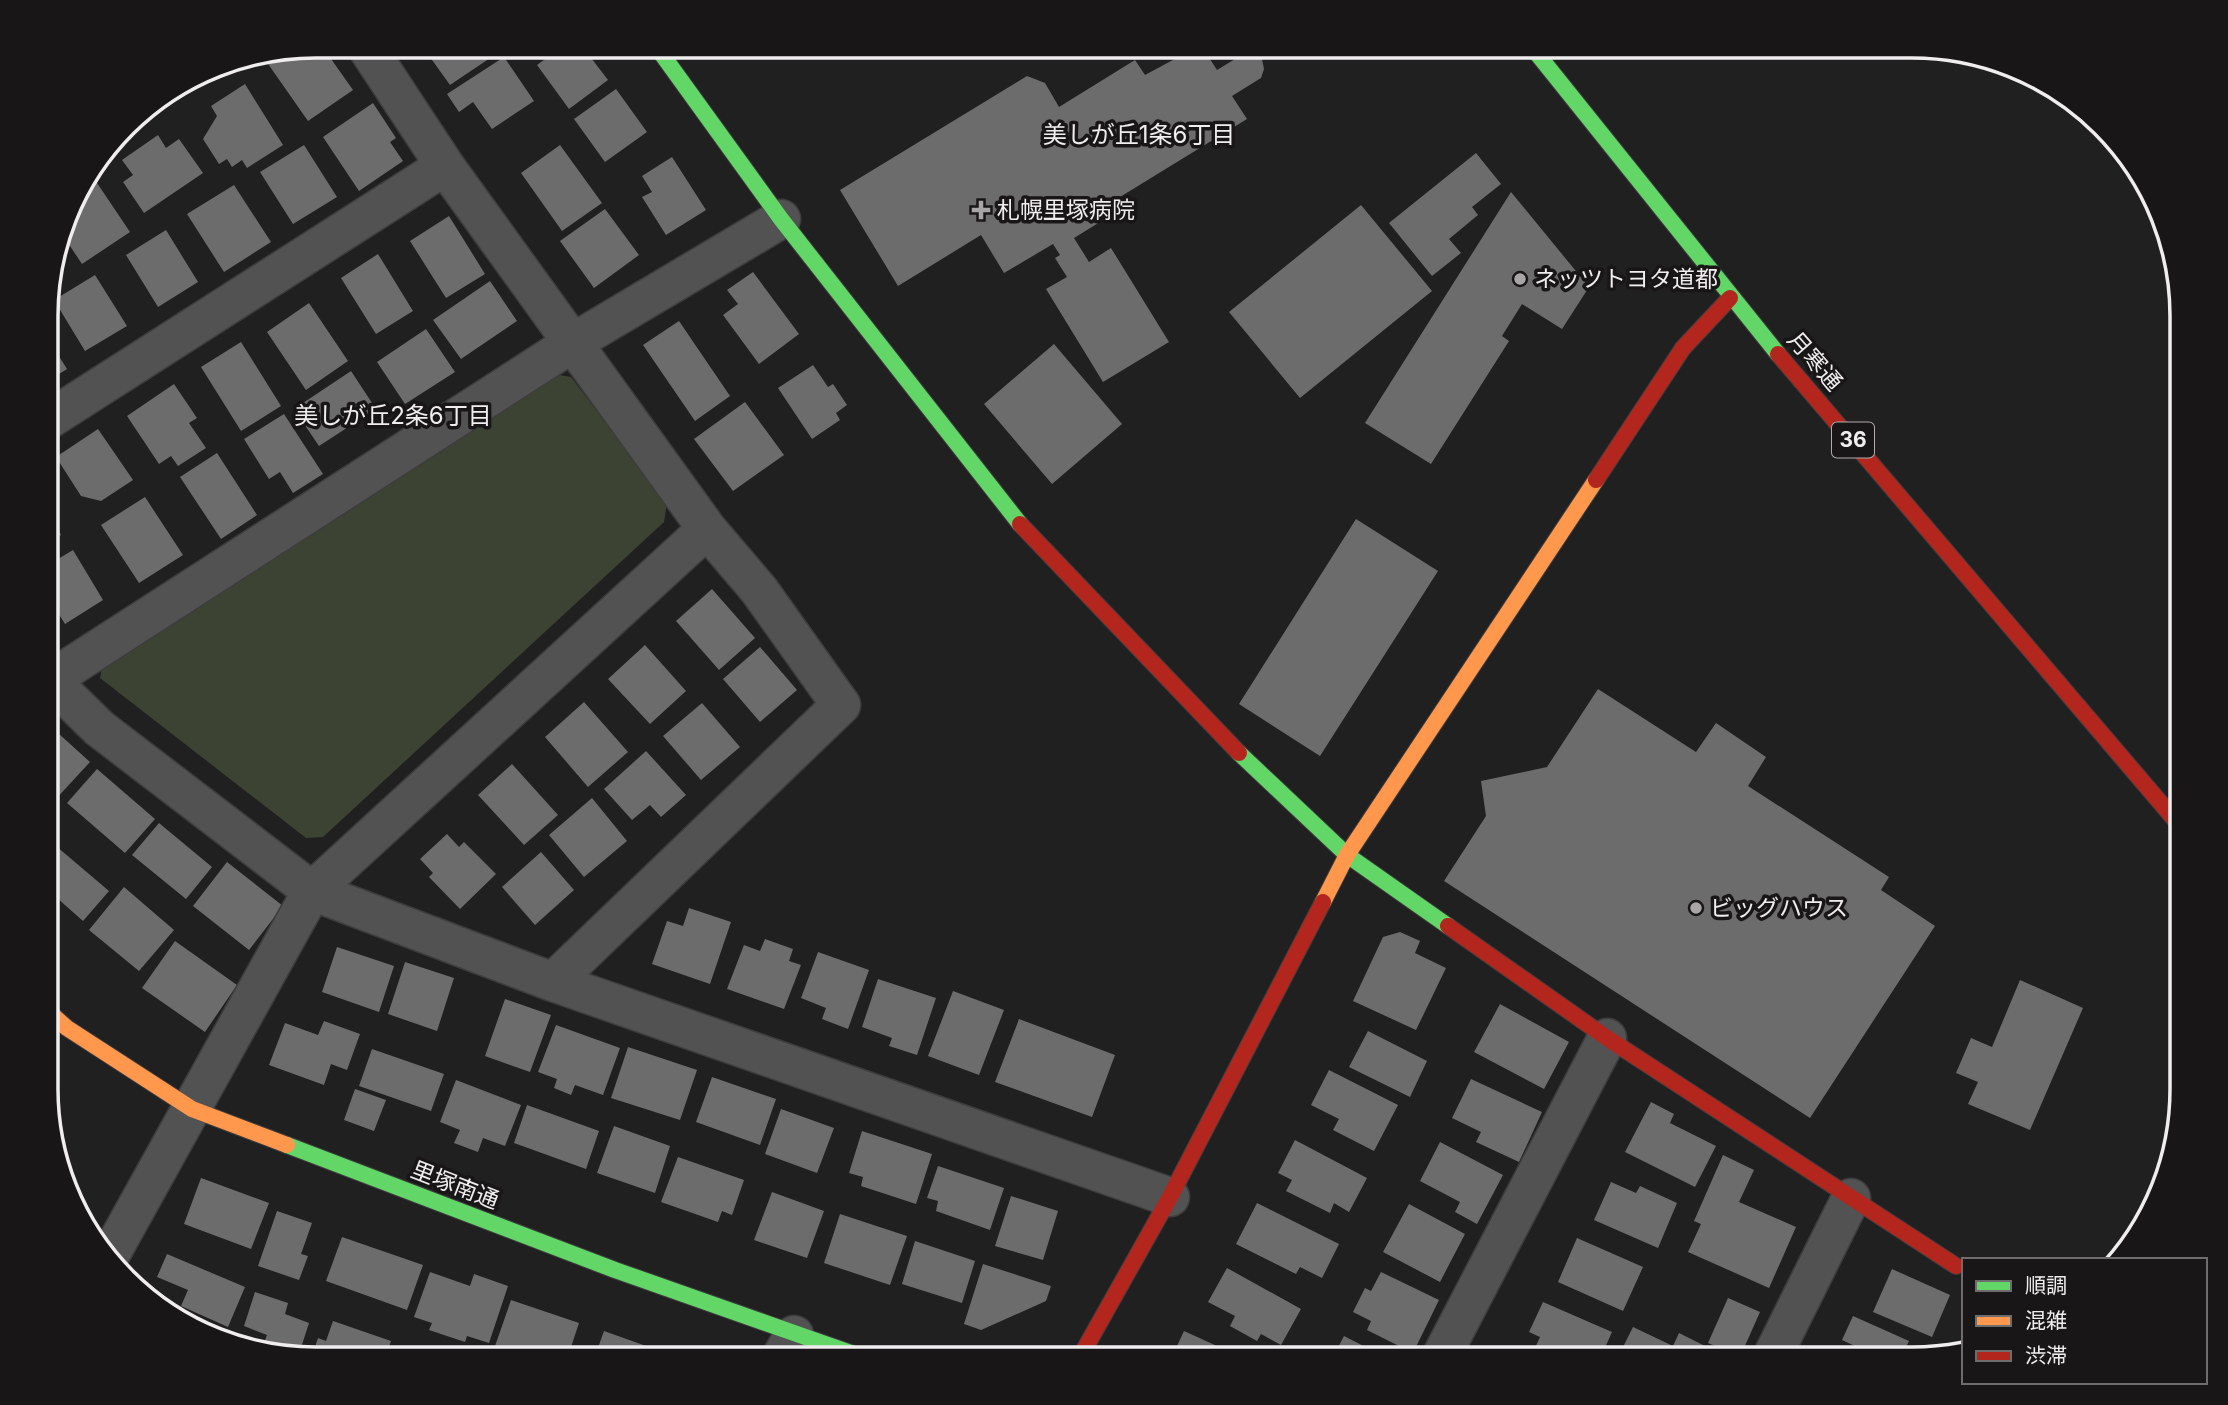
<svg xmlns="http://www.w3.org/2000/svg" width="2228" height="1405" font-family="Inter,'Noto Sans JP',sans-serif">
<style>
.green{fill:#3c4332}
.building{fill:#6d6c6d}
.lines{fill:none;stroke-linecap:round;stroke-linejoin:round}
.street-casing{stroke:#3e3d3e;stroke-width:41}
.fast-casing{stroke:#3e3d3e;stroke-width:18}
.slow-casing{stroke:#3e3d3e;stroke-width:18}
.jam-casing{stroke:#3e3d3e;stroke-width:18}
.street{stroke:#535253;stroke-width:38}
.fast{stroke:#63d668;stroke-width:16}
.slow{stroke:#ff974d;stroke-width:16}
.jam{stroke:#b3261e;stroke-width:16}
.poi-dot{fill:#a8a5a7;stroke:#191618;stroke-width:2.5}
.labels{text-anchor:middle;stroke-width:7;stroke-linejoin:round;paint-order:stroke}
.shield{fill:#191618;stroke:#b0acae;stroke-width:2}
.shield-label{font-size:21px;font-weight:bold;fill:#f0edef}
.poi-label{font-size:23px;fill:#f0edef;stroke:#191618;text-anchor:start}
.street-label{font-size:23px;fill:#f0edef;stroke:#191618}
.neighbourhood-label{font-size:24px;fill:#f0edef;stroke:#191618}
.rim{fill:none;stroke:#f0edef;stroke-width:3.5}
</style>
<rect width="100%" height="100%" fill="#212021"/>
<!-- green -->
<path class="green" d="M547,373L571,377L667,503L664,522L323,837L306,838L100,678L103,662Z"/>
<!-- building -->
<path class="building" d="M322,46L353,90L308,121L266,61L277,53Z
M422,46H499L502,50L450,85Z
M563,46H582L608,80L569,109L537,65Z
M1197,47L1206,53L1217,70L1245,53H1255L1262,59L1264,69L1261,78L1232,96L1247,119L1107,205L1113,214L1074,238L1089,262L1111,248L1169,342L1103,382L1046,289L1067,277L1055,258L1060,255L1053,244L1004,273L981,235L898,286L840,190L1027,76L1045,83L1059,107L1135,60L1145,75Z
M504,57L534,101L492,129L473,102L459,112L447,94Z
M245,84L283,145L247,168L242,160L232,167L227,159L219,164L203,139L217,116L211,106Z
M616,89L647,132L605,162L574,119Z
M373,103L396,138L390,142L403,161L359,191L323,137Z
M158,135L166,148L179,139L203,173L144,213L123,182L133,175L122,160Z
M304,145L337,197L293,224L260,172Z
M560,145L602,203L562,231L521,173Z
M1476,153L1501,184L1472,207L1478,215L1449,239L1461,253L1432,276L1389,223Z
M672,157L706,210L666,235L642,197L652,192L642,176Z
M91,174L130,232L82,264L62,234L74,196Z
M234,185L271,242L224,272L187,214Z
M1511,192L1589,287L1562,329L1522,304L1502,336L1509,341L1431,464L1365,423Z
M1361,205L1432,291L1300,398L1229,312Z
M605,209L639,255L594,288L560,241Z
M449,216L485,274L446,298L410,241Z
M166,230L198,282L158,307L126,255Z
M378,254L413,311L376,334L341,278Z
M753,272L799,334L759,364L723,315L738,304L727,290Z
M95,275L127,326L85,351L54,300Z
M490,281L517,321L461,359L433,320Z
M309,303L348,361L306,390L267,332Z
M679,321L730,396L695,421L643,345Z
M426,329L455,372L405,404L377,362Z
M48,339L67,369L48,381Z
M241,342L281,406L241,431L201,367Z
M1054,344L1122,424L1052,484L984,404Z
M813,365L828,387L833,384L847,405L836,413L840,420L812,439L778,388Z
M351,371L376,409L319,446L294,409Z
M174,384L197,418L189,423L206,448L178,466L171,456L159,464L127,416Z
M745,402L784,455L733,491L694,439Z
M284,414L323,474L293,493L280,472L269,479L244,439Z
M98,429L133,480L101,501L81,496L56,457Z
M217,453L257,515L221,539L180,477Z
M48,486L56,501L48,505Z
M145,497L183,555L139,583L101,525Z
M48,510L61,535L48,542Z
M1356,519L1438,571L1320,756L1239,704Z
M73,550L103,600L65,624L48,597V565Z
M712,589L755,638L719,670L676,621Z
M645,645L686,691L650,724L608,679Z
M760,647L797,690L760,722L723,679Z
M1598,689L1696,752L1716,723L1766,757L1748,786L1889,877L1881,890L1935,926L1810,1118L1444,881L1486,816L1481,781L1547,767Z
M584,702L628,752L588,787L545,737Z
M702,703L740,747L701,780L663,736Z
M48,724L90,762L54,801L48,795Z
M646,751L686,795L661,817L650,805L632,820L604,789Z
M512,764L558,815L524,845L478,795Z
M97,769L155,819L125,853L67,803Z
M592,798L627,841L584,877L549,835Z
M159,823L212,867L186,899L132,855Z
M447,834L459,847L464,842L496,874L460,909L429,877L433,873L420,859Z
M56,846L109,891L83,921L48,890V856Z
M541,852L574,890L535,925L502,887Z
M227,862L283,906L249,950L193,906Z
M124,887L174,930L139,971L89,930Z
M689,908L731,922L710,984L652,964L667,921L683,926Z
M1400,932L1420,941L1415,953L1446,968L1416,1030L1353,1001L1383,937Z
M765,939L793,949L789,961L801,965L784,1009L727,989L744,945L760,951Z
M175,941L237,985L205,1032L142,988Z
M337,947L394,966L379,1012L322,992Z
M818,952L869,970L848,1029L822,1019L826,1008L801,998Z
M405,962L454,978L437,1031L388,1014Z
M878,979L936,998L917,1055L889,1046L892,1038L862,1027Z
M2020,980L2083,1008L2030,1130L1968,1104L1978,1082L1956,1073L1971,1038L1992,1047Z
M953,991L1004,1010L979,1075L928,1056Z
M505,999L551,1015L530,1072L485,1056Z
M1500,1004L1569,1042L1544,1089L1474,1052Z
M1019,1019L1115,1055L1092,1117L995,1082Z
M324,1021L360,1034L347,1070L331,1064L324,1085L269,1065L285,1023L318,1035Z
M556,1025L620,1048L603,1095L575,1085L571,1095L554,1088L557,1079L538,1072Z
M1368,1031L1427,1061L1410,1097L1349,1067Z
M628,1047L697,1070L680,1120L611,1098Z
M372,1049L444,1074L431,1111L359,1086Z
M1329,1070L1398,1105L1374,1151L1333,1130L1339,1119L1311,1105Z
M712,1077L776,1099L760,1145L696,1122Z
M1471,1079L1542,1112L1519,1162L1476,1142L1481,1132L1452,1118Z
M456,1080L521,1105L505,1146L483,1138L478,1152L454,1143L460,1130L440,1122Z
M355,1089L386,1100L374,1131L344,1120Z
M1651,1102L1674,1114L1670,1123L1716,1146L1695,1187L1625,1152Z
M527,1105L599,1131L586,1169L514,1143Z
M781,1109L834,1128L817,1173L765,1154Z
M614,1126L670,1146L655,1193L597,1173Z
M862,1131L932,1154L916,1204L861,1186L863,1177L849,1173Z
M1295,1140L1367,1178L1349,1212L1334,1203L1330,1213L1286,1191L1292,1180L1278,1173Z
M1440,1142L1503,1175L1477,1224L1455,1212L1460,1202L1420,1181Z
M1723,1155L1754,1170L1739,1202L1796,1227L1769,1288L1688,1252L1701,1224L1694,1221Z
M678,1157L744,1180L732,1215L722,1211L718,1222L661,1202Z
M938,1166L1004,1188L990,1230L936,1211L938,1201L927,1198Z
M201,1178L269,1203L251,1249L184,1224Z
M1611,1182L1636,1193L1640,1186L1677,1203L1658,1248L1594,1220Z
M772,1192L824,1211L807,1258L754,1240Z
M1011,1196L1058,1211L1043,1260L995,1246Z
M1257,1203L1339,1244L1322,1278L1300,1267L1296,1274L1236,1244Z
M1409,1204L1465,1234L1440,1282L1383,1252Z
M277,1211L312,1223L301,1254L308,1256L299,1280L258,1266Z
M840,1214L907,1236L890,1285L824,1263Z
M342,1237L423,1265L407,1310L326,1281Z
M1577,1238L1643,1267L1623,1311L1558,1282Z
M915,1241L975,1261L962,1303L902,1284Z
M167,1254L245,1287L228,1327L181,1306L188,1290L157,1277Z
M983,1264L1051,1286L1046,1301L981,1330L964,1324Z
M1227,1268L1301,1309L1281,1345L1261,1334L1257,1341L1230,1326L1235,1316L1208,1302Z
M1892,1269L1950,1295L1932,1337L1873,1312Z
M430,1272L470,1286L474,1274L508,1286L489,1343L467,1336L465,1342L429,1330L432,1323L414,1317Z
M1381,1272L1439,1300L1413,1353L1367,1330L1371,1321L1353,1312L1365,1288L1371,1291Z
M255,1292L288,1303L285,1314L309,1323L298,1357L263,1345L267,1335L244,1326Z
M1728,1298L1760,1312L1740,1357L1708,1343Z
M511,1300L579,1323L567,1359H527L494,1349Z
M1543,1302L1612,1332L1600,1359H1530L1540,1337L1529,1332Z
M1853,1316L1909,1341L1900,1359H1851L1857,1347L1842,1340Z
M333,1321L391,1341L385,1359H311L318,1338L326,1341Z
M1633,1327L1673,1346L1679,1333L1723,1355L1721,1359H1629L1619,1355Z
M604,1331L663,1352L661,1359H594Z
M1184,1331L1239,1356L1238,1359H1171Z
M1344,1336L1389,1359H1332Z
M405,1350L433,1359H402Z"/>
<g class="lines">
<!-- street casing -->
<g class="street-casing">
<path id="street" d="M366,46L445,166L707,529L759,590L841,705L553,982
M48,420L445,166
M48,678L99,728L312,891L553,982L1170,1197
M50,680L574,342L781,219
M109,1257L312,891L707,529
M780,1359L794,1335
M1440,1359L1607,1038
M1771,1359L1851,1198"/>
</g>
<!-- fast casing -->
<g class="fast-casing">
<path id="fast" d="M656,46L781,219L1020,524
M1531,46L1778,354
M1239,753L1347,855L1448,926
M287,1145L615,1270L868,1359"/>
</g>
<!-- slow casing -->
<g class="slow-casing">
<path id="slow" d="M1323,902L1347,855L1596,480
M48,1011L67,1028L192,1109L287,1145"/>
</g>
<!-- jam casing -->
<g class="jam-casing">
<path id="jam" d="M1778,354L2182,828
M1596,480L1683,348L1730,298
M1020,524L1239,753
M1448,926L1607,1038L1956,1266
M1079,1359L1170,1197L1323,902"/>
</g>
<!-- street -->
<use href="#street" class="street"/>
<!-- fast -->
<use href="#fast" class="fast"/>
<!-- slow -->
<use href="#slow" class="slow"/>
<!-- jam -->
<use href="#jam" class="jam"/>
</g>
<!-- markers -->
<g class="poi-dot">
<path d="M977.5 199.5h7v7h7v7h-7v7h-7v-7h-7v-7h7z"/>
<circle cx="1520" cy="279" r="7"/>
<circle cx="1696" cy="908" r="7"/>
</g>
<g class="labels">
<!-- shield labels -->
<rect class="shield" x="1832" y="422.5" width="42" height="35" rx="5"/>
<g class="shield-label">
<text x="1853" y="447">36</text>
</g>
<!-- poi labels -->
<g class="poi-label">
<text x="997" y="218">札幌里塚病院</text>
<text x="1534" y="287">ネッツトヨタ道都</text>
<text x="1710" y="916">ビッグハウス</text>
</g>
<!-- street labels -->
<g class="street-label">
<text transform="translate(1815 361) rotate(49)" y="8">月寒通</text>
<text transform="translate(455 1185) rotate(21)" y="8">里塚南通</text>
</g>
<!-- neighbourhood labels -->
<g class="neighbourhood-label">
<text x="1139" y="143">美しが丘1条6丁目</text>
<text x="393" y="424">美しが丘2条6丁目</text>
</g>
</g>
<!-- crop -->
<path d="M0 0H2228V1405H0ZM316 58H1912A258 258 0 0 1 2170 316V1089A258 258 0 0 1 1912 1347H316A258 258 0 0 1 58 1089V316A258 258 0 0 1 316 58Z" fill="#191618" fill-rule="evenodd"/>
<path class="rim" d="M316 58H1912A258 258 0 0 1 2170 316V1089A258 258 0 0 1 1912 1347H316A258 258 0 0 1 58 1089V316A258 258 0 0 1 316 58Z"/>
<!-- legend -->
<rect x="1962" y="1258" width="245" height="126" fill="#191618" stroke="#6f6c6e" stroke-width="2"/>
<rect x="1976" y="1281" width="35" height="10" fill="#63d668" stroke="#6f6c6e" stroke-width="2"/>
<text x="2025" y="1293" font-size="21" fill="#f0edef">順調</text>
<rect x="1976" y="1316" width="35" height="10" fill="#ff974d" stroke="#6f6c6e" stroke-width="2"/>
<text x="2025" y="1328" font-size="21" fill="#f0edef">混雑</text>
<rect x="1976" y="1351" width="35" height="10" fill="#b3261e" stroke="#6f6c6e" stroke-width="2"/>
<text x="2025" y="1363" font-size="21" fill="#f0edef">渋滞</text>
</svg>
